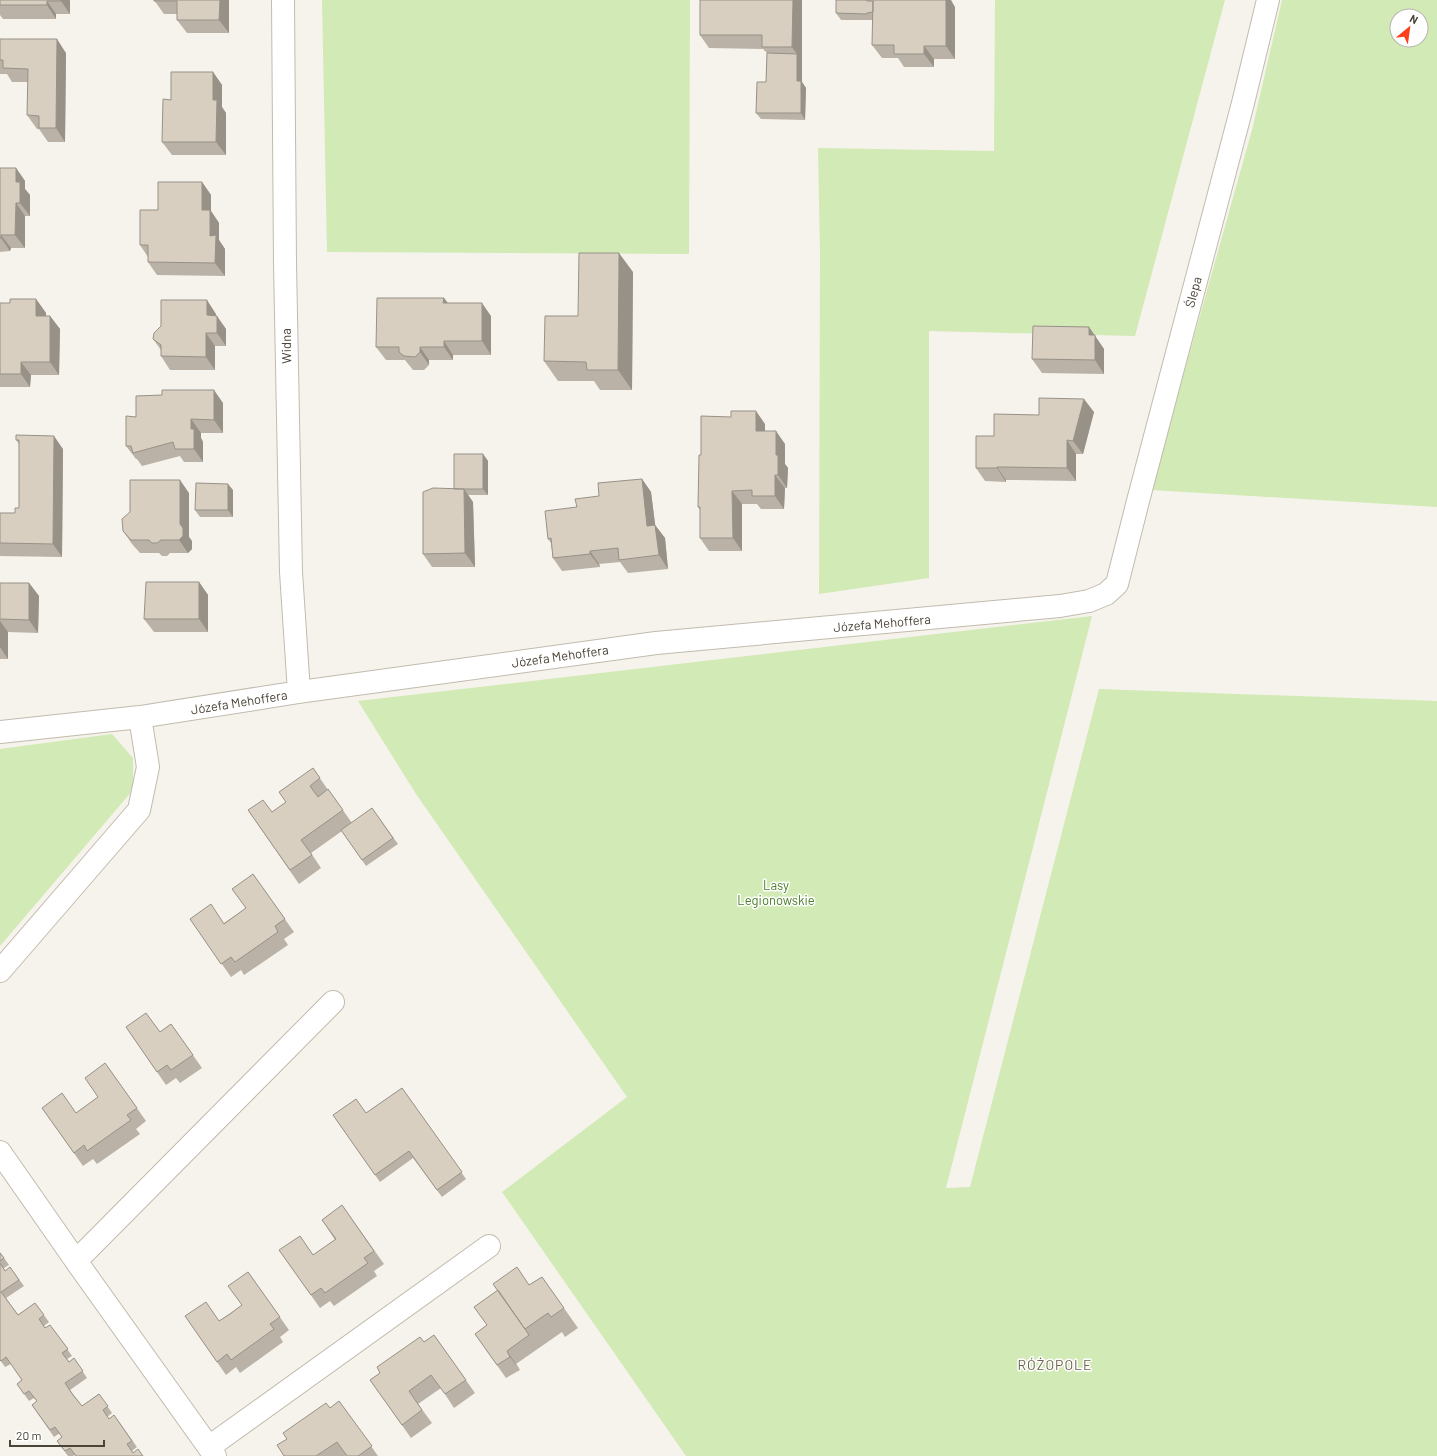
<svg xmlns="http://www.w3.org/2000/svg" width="1437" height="1456" font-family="Barlow,sans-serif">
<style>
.green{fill:#d2eab5;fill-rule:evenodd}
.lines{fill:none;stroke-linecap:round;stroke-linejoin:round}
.minor-casing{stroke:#c2bbae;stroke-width:24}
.minor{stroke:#fff;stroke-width:22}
.wall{fill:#bab2a6}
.shaded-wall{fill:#979187}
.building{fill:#d8cfc1;stroke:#979187}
.labels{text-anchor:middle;stroke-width:3;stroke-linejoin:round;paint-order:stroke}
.street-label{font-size:13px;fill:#4b4439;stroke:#fff}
.park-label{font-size:13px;fill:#4a7f2a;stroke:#fff}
.neighbourhood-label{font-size:14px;letter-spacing:1px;fill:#6e6250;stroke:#fff}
</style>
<rect width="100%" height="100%" fill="#f6f3ec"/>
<!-- green -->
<path class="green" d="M322,0H690L689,254L327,252Z
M995,0H1225L1135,336L929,331V578L819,594L820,254L818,148L994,151Z
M1282,0H1437V507L1151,490L1252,130ZM1397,16H1421V40H1397Z
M1092,616L946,1188L970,1187L1099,689L1437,701V1456H686L502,1192L627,1097L416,794L358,701Z
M112,734L133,758V790L0,946V749Z"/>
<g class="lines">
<!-- minor casing -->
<g class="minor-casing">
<path id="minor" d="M283,0L285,263L291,572L299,692
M0,732L140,717L299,692L656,643L1060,606L1089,601L1106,594L1117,584L1138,501L1243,103L1268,0
M0,971L139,810L148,767L140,717
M0,1152L76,1261L215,1456
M76,1261L333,1002
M209,1447L489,1246"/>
</g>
<!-- minor -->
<use href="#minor" class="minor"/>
</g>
<!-- wall -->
<path class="wall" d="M0,0H70V14H56V19H3L0,15Z
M154,0H229V33H187L177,20V14H164Z
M802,0V82L806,88L805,120L761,119L756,113L766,82L767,53L763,49L709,48L700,35Z
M836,0H872V1L955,7V59H934V67H904L898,58H882L872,45L873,19H872V20H841L836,13Z
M0,39L66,53L65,142H48L39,129H37L27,115L28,82H12L7,74H0Z
M213,72L222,85V107L226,113V155H172L162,142L171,100Z
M0,168H16L25,181V189L30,195V216H25V248H11L10,251L0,252Z
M202,182L211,195V211L219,223V240L225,249V276L157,275L148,262V257L140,245L158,210Z
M633,272L632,390H600L594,381H558L544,361L578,316Z
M444,298L448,303L491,316V355H453V360H429V365L424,370H413L405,360H386L376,347Z
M36,299L46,313V316H50L60,329L59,375H31L30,387H0V303H10Z
M216,314V316L226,329V346H215V370H170L161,356V350L153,339Z
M1089,327L1104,349V374L1042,373L1032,359Z
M223,403V433H201V438L203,442V462H184L180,456L142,466L137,459H136L126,446L136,417Z
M1094,412L1083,454H1076V481L1012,480H1006V482L985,481L976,468L994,436L1039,415Z
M765,424V431L785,444V464L788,468L787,488H785L784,509H761L757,504H742V551H709L700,538V510L698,507L701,455Z
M16,435L63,449L62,557L0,556V513H15L19,508V444L16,440Z
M483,454L488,461V495H468L473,502L475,567H432L423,554L454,489Z
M642,479L651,492L655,525L665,538L668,569L628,573L620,562L599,564L600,567L562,571L553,558L551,543L548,539L577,507L599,496Z
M233,490V517H200L195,510Z
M189,493V537L192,541V549L188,553H170L167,556H162L159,553H140L132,544L123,531Z
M199,582L208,595V632H154L144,619Z
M0,583H29L39,596L38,633L8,632V659H0Z
M313,768L328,790V789L352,823L372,808L398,844L366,866L342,831L311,853L321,868L299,884L248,810L272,812L286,802Z
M253,874L294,932L284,939L288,945L244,975L241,970L231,977L190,919L224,923L246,908Z
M171,1024L202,1068L180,1083L176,1078L166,1085L126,1027L160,1032Z
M105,1063L146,1121L136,1129L140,1134L97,1164L93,1159L83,1166L42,1108L76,1113L98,1097Z
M402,1088L466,1179L442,1197L413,1158L380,1182L333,1115L366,1113Z
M342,1205L384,1264L374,1271L377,1276L334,1306L330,1301L320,1308L279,1250L313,1255L335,1240L322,1220Z
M0,1252L9,1265L4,1268L5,1271L10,1267L24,1286L6,1298L18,1315L35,1303L49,1322L44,1326L45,1328L50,1325L72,1356L67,1359L69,1362L74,1358L87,1378L70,1390L82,1406L99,1394L112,1413L107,1417L109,1419L114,1415L137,1447L132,1451L133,1453L143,1456L75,1455L73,1456H68L57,1441L62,1437L60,1433L54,1437L32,1405L37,1401L34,1398L29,1401L17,1384L22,1380L11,1364L5,1367L0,1360Z
M248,1272L289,1330L280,1337L283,1342L240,1373L236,1367L226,1375L185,1316L219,1321L242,1305Z
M542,1277L578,1328L565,1337L562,1332L516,1364L520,1370L506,1378L475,1334L487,1325L529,1285Z
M434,1335L475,1393L454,1408L441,1388L418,1404L432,1423L411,1438L370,1380Z
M339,1401L378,1456H347V1455L345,1456H284L330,1408Z"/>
<!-- shaded-wall -->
<path class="shaded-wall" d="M61,0H70V14L61,1Z
M220,0H229V33L219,20Z
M793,0H802V61L792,47Z
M946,0H951L955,7V59L946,46Z
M47,1L56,14V19L47,5Z
M57,39L66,53L65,142L56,128Z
M924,46L934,59V67L924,54Z
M797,54L802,61V82L806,88L805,120L801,113L797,81Z
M213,72L222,85V107L226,113V155L216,142L213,100Z
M16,168L25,181V189L30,195V216L20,203L16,182Z
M202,182L211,195V211L219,223V240L225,249V276L215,263L210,236L202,210Z
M16,203L25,216V248L15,235Z
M1,235L11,248L10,251L1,238Z
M619,253L633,272L632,390L618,370Z
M444,298L453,311L443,303Z
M36,299L46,313V329L36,316Z
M207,300L216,314V329L207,315Z
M482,303L491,316V355L482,341Z
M50,316L60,329L59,375L50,362Z
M217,316L226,329V346L217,333Z
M1089,327L1104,349V374L1095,360L1089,335Z
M206,333L215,346V370L206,357Z
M444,341L453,355V360L444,347Z
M420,347L429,360V365L420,352Z
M21,362L31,375L30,387L21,374Z
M214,390L223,403V433L214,420Z
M1084,399L1094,412L1083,454L1073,441Z
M756,411L765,424V444L756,431Z
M191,419L201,433V438L203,442V462L194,449L191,429Z
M776,431L785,444V464L788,468L787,488L778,475L776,455Z
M54,436L63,449L62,557L53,544Z
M1067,440L1076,454V481L1067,468Z
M483,454L488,461V495L483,489Z
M997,467L1006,480V482L997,468Z
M775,475L785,488L784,509L775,496Z
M642,479L651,492L657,539L647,526Z
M180,480L189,493V537L192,541V549L188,553L179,540L180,524Z
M228,484L233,490V517L228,510Z
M464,489L473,502L475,567L465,553Z
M732,491L742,504V551L733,538Z
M655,525L665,538L668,569L659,555Z
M590,551L599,564L600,567L590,554Z
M199,582L208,595V632L199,619Z
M29,583L39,596L38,633L29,620Z
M0,621L8,632V659L0,647Z
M507,1351L516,1364L520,1370L510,1357Z"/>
<!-- building -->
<path class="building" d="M0,0H61V1H47V5H0Z
M154,0H220L219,20H177V1H154Z
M700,0H793L792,47H762V35H700Z
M836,0H867V1H873V12L867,13V14L836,13Z
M873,0H946V46H924V54H894V45H872Z
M0,39H57L56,128H39V116L27,115L28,69L3,68V60H0Z
M767,53L797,54V81H801V113H756L757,82H766Z
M171,72H213V100H217L216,142H162L163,99L171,100Z
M0,168H16V182H20V203H16L15,235H1V238H0Z
M158,182H202V210H210V236L216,235L215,263L148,262V245H140V210H158Z
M579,253H619L618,370H587L586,362L544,361L545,316H578Z
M377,298H444L443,303H482V341H444V347H420V352L415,357L404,356L399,352V347H376Z
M10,299H36V316H50V362H21V374H0V303H10Z
M161,300H207V315L217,316V333H206V357L161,356V345L153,339L154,333L161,326Z
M1033,326L1089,327V335H1095V360L1032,359Z
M162,390H214V420L191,419V429H194V449H175L173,442L133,453L131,446H126V416L136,417V396L162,395Z
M1039,398L1084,399L1073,441L1067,440V468L1003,467H997V468H976V436H994V414L1039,415Z
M731,411H756V431H776V455H778V475H775V496H752V490L732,491L733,538H700V507H698L699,455H701V416L731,417Z
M16,435L54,436L53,544L0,543V513H15V508H19V440H16Z
M454,454H483V489H454Z
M642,479L647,526L655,525L659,555L619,560L618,548L590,551V554L553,558L551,538L548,539L545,511L577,507L575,499L599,496L598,483Z
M130,480H180V524L183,528V536L179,540H161L157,543H152L149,540H131L123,531L122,519L130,512Z
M196,483L228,484V510H195Z
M433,488L464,489L465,553L423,554V492Z
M146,582H199V619H144Z
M0,583H29V620L0,619Z
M313,768L320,778L310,786L318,797L328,789L343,810L301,840L312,855L290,870L248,810L263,800L272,812L286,802L279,792Z
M372,808L393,838L362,860L341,830Z
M253,874L285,919L275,926L278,932L235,962L231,957L221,964L190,919L211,904L224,924L246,908L232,889Z
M146,1013L160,1032L171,1024L193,1055L171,1070L167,1065L157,1072L126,1027Z
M105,1063L137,1108L127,1115L131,1120L87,1151L84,1145L74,1153L42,1108L62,1093L76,1113L98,1097L85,1078Z
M402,1088L462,1172L437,1190L409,1151L375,1175L333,1115L356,1099L366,1113Z
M342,1205L374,1251L364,1258L368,1263L325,1293L321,1288L311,1295L279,1250L300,1236L313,1255L336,1239L322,1220Z
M0,1253L4,1258L0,1261Z
M0,1263L5,1271L10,1267L19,1280L1,1292L18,1315L35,1303L44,1315L39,1319L45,1328L50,1325L68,1349L62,1353L69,1362L74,1358L83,1371L65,1383L73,1395L82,1406L99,1394L108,1406L103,1410L109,1419L114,1415L132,1441L127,1444L133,1453L138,1449L143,1456H76L70,1448L65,1451L57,1441L62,1437L55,1427L50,1430L32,1405L37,1401L29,1391L24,1394L17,1384L22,1380L6,1357L1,1361L0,1360Z
M517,1267L529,1285L542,1277L564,1308L551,1317L548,1313L525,1329L493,1284Z
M248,1272L280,1317L270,1324L274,1329L231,1360L227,1354L217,1362L185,1316L206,1302L219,1321L230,1314L242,1305L228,1286Z
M498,1290L529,1335L507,1351L510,1357L497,1365L475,1334L487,1325L474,1307Z
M434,1335L466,1380L445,1394L431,1375L409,1391L422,1410L402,1425L370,1380L380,1373L377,1367L420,1337L424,1342Z
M339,1401L372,1446L358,1456H347L337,1442L316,1456H284L277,1445L287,1439L283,1433L326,1403L330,1408Z"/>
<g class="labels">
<!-- street labels -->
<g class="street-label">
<text transform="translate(1193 292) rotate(-75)" y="5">Ślepa</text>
<text transform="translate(286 346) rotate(-91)" y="5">Widna</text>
<text transform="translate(882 623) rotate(-5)" y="5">Józefa Mehoffera</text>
<text transform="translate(560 656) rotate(-8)" y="5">Józefa Mehoffera</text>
<text transform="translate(239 702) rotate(-9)" y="5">Józefa Mehoffera</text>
</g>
<!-- park labels -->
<g class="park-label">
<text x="776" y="890">Lasy<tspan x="776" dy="15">Legionowskie</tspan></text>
</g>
<!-- neighbourhood labels -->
<g class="neighbourhood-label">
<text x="1055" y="1370">RÓŻOPOLE</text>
</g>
</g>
<!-- north arrow -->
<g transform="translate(1409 28) rotate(29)"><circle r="19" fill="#ffffff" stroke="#b7b4b0"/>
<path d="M0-3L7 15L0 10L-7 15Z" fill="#fc3f1d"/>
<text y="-6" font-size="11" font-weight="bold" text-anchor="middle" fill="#4b4439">N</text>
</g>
<!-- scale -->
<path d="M10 1440v6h94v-6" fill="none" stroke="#4b4439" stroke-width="2"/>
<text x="16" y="1440" font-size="12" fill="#4b4439" stroke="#ffffff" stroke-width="3" paint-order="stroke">20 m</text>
</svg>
